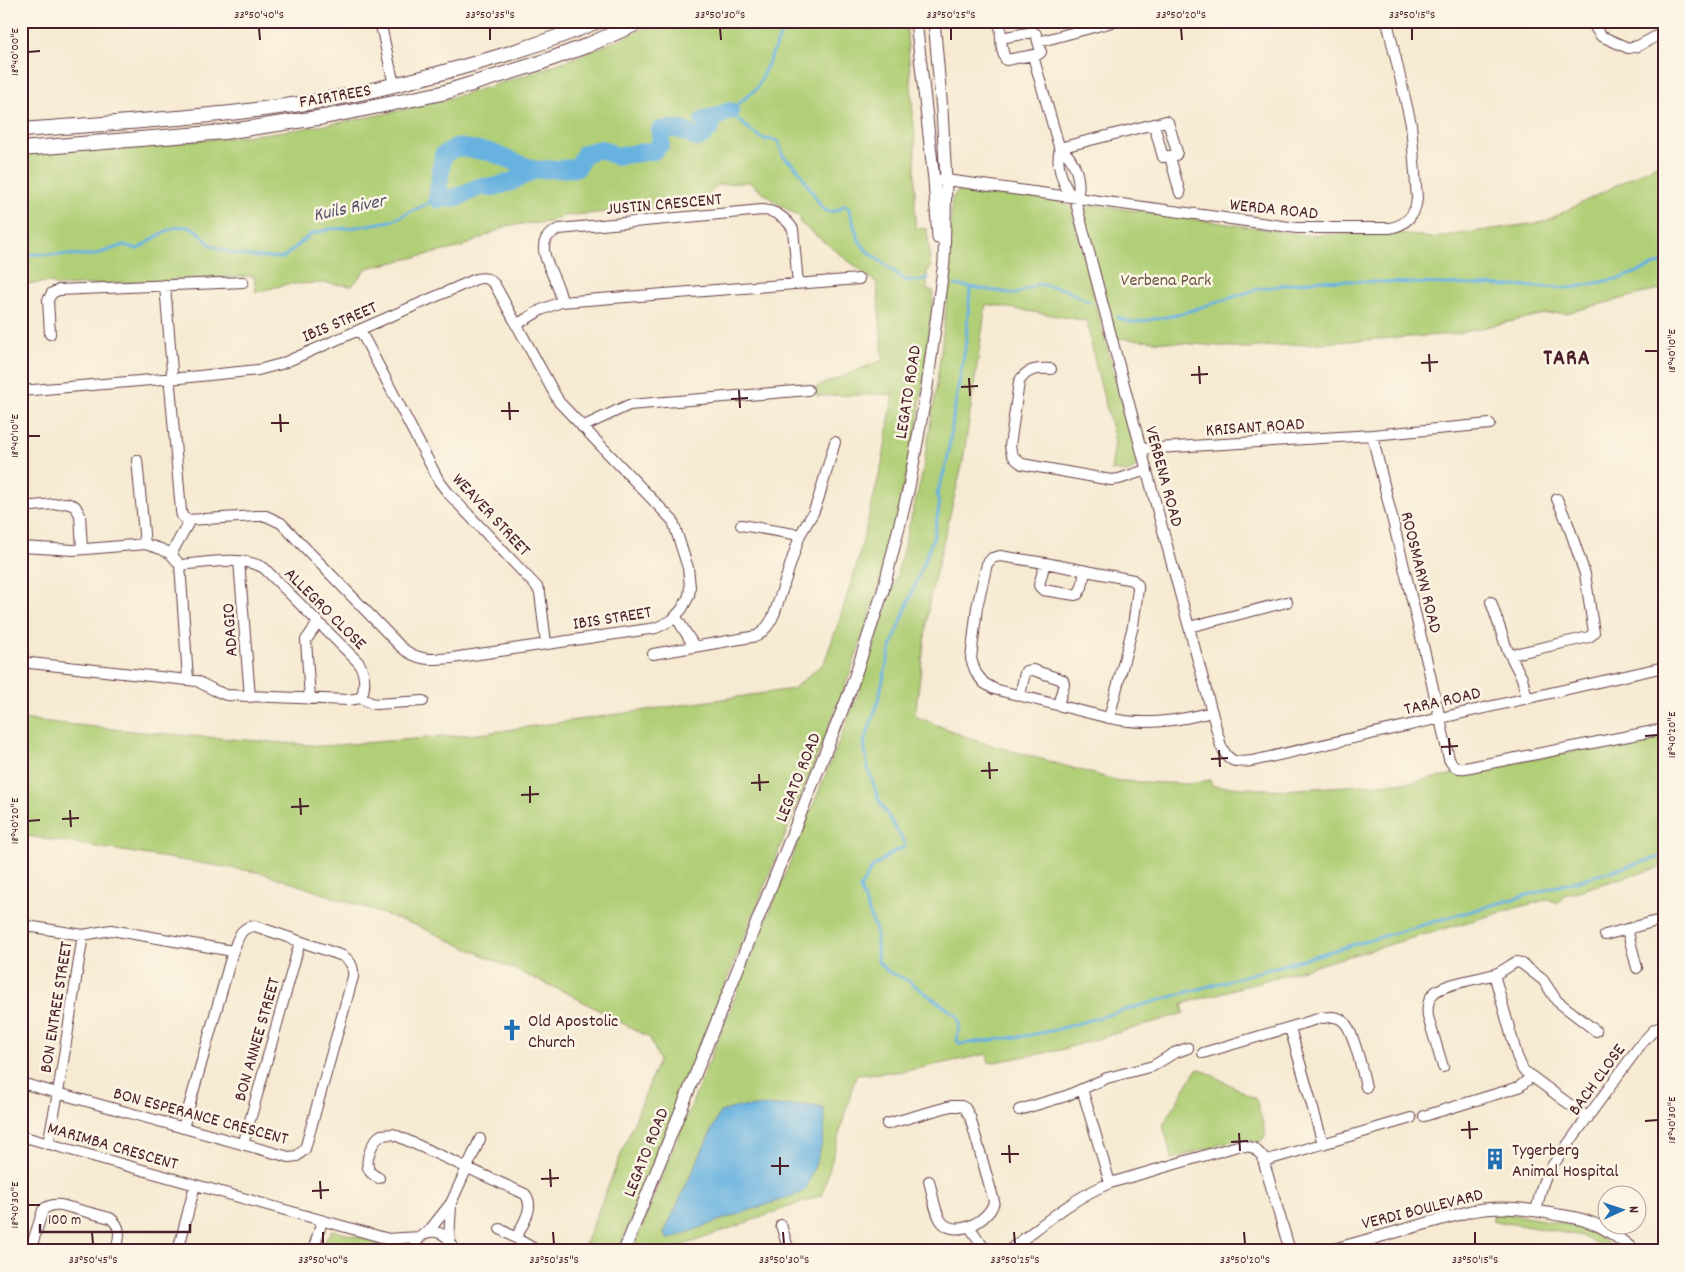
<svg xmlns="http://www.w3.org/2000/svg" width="1685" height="1272" font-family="Dekko,sans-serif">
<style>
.green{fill:#b1cf77;stroke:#7e7751}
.water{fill:#68b2e0;stroke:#596886}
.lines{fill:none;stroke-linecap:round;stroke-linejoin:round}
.stream{stroke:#68b2e0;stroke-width:3}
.river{stroke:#68b2e0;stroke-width:18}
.minor-casing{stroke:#643d44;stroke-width:12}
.tertiary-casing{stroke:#643d44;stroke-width:13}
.secondary-casing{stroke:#643d44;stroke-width:16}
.minor{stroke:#fff;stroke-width:10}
.tertiary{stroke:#fff;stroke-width:11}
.secondary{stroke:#fff;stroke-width:14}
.ticks{fill:none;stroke:#4a1f2b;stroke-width:2}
.labels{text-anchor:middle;stroke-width:5;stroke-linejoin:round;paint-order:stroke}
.street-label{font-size:18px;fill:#4a1f2b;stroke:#fcf5e5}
.park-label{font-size:18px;fill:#695442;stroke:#fcf5e5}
.poi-label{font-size:18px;fill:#4a1f2b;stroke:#fcf5e5;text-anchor:start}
.water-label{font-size:19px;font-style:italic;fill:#54526a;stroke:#fcf5e5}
.district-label{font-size:22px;font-weight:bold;letter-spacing:1px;fill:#4a1f2b;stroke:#fcf5e5}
.neatline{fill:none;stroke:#4a1f2b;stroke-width:2}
.ticks-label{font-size:12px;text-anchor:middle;fill:#4a1f2b}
</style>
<rect width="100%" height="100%" fill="#fcf5e5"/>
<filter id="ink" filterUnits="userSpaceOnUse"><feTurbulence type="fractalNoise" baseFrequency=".02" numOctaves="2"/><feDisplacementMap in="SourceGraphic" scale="10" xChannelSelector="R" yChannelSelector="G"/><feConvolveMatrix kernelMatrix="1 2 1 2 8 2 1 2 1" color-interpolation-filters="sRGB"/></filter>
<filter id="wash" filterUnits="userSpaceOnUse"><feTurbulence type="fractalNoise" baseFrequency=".0096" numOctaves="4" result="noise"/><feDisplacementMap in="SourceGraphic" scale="20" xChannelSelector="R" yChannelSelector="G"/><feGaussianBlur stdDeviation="1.12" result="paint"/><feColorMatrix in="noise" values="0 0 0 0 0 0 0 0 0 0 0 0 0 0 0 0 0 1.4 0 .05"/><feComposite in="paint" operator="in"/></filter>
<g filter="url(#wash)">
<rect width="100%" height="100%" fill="#f6ead2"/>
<!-- green -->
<path class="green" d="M661,21H906L915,139V228L927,229L931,269L927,271V287L925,289L933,291L932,312L917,427L888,556L869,618L849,676L618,1251H582L659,1060L650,1038L567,993L418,926L263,873L21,835V719L141,732L323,746L479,734L793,689L824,663L838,624L857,564L883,460L893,394L817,396L816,387L883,360L877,283L800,223V217L774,201L749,182L717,185L702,203L563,216L549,222L509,225L462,247L367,268L352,286L325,283L288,284L256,292L254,276L57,286L50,282L24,284L21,287V155C114,147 208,142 300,129C424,111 547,74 661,21Z
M1664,161V288L1566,313L1544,314L1455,334L1245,348L1115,338L1083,215L1086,208L1095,205L1306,235L1397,232L1430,238L1544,222Z
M964,189L1063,202L1072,209L1104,337L1138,459L1136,467L1128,472L1111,470L1115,441L1095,363L1087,321L986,304L963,461L930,597L915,716L977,741L1119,781L1189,784L1210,780L1212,786L1283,790L1412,782L1664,734V866L1564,895L1558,903L1548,899L1182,1004L1184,1013L1060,1050L989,1063L987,1054L906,1071L856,1075L822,1195L668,1251H632L860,690L897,574L922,475L936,391L947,300L952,199L956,193Z
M1201,1069L1256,1099L1266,1135L1259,1143L1250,1140L1239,1139L1172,1159L1163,1125L1196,1070Z
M1493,1213H1504L1576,1226L1593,1233L1619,1251H1605L1593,1242L1582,1236L1501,1222H1493Z
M332,1230L391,1246L400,1251H323L326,1239Z"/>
<!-- water -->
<path class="water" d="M806,1105L823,1108C830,1134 815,1164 806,1189L801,1193L718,1221L668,1240L664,1233L720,1112L738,1107Z"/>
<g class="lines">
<!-- stream -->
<path class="stream" d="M787,21L757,88L730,111C738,120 754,135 764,139C771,141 771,137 779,142L783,156L798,169L822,208L829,212L838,210L845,205L848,207L859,240L866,250L905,280L918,281L928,278
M21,254L94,255L124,245L138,249C154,239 178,217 197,231C202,235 206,242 211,245C234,257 259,257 283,258L311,234L330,229L350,228L391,221L437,199
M955,285L1016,294L1038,284L1063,289L1090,302
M969,287L970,291L965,349L954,411L947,462L937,494L939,507L934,536L891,647L877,705L864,743L868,768L879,801L905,844L903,848L893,852L872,868L860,888L876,931L878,961L887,971L907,980L956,1015C963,1022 957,1032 957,1040L960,1044L1025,1036L1055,1030L1664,856
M1117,317L1129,322H1137L1177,315L1258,289L1318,280L1571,288L1621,278L1664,262"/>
<!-- river -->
<path class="river" d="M535,170L511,182L493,187H479L458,197L437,199L443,155L456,147L490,152L535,170L577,168L585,153L601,149L616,156L654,151L661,144L660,130C665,130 672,128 677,129C696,132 694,149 711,127L703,121C709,117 713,118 719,116C723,114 725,112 730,111"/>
</g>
</g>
<g filter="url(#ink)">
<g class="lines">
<!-- minor casing -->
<g class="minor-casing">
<path id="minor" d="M380,21L394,85
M1000,21C1001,33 1000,50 1006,60L1039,54L1041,52L1036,34L1033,32L1001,38
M1594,21L1596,29L1601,36L1628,48L1638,46L1664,32
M1038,42L1116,21
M1033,56L1060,150C1055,162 1064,191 1075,199
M1059,148L1166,121L1168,122L1177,152L1176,155L1163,157L1154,125
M1060,150C1075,155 1084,187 1075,199
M1170,157L1180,193
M934,180H946L1297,228H1390C1406,225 1416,214 1417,198L1411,124L1387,21
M1075,199L1141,449L1221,746C1229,762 1234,763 1252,761L1664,667
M561,302C563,281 523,243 559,229L762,210C774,210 786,218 793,229L798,284
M516,325L541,310L561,302L859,279
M360,330L439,481L449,494L537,587L540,593L546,643
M50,334L48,300L52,293L59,290L243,282
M1051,369C1037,368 1026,369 1019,382L1010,446C1011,455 1015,459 1022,464L1111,480L1119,479L1146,470
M21,391L163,379L180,378L258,370L281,364L476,279C485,277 489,278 495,285L559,402L673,521L688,568L690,587L689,596L682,609L672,620L656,628L452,658C432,660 417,661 401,647L281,523L266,516H257L187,520L182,516L181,511L170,386L172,371L165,285
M582,427L629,405L808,390
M1372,435L1428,666L1449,759C1453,767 1457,769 1465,768L1664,729
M1141,449L1372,435L1490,424
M137,460L145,544
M21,507L66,503L75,506L80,515L82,549
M741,525L800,535
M21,547L74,550L145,544L161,549L171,554L180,565C205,563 242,555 264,568L359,663C365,674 366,686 361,698L348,700L226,695L214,690L197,681L21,662
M171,554L190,520
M239,561L250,697
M1045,563L1039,585L1040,587L1043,590L1075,595L1078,594L1082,587L1085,571
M180,565L188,679
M1491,602L1507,649L1522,678L1527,698
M676,617L694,646
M1189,627L1287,602
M21,639L23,662
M653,654L757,636C766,630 771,623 775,612L800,535L813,513L818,500L835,442
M1510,655L1589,637L1594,633L1585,574L1568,524L1557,499
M1020,695L1025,673L1026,671L1033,670L1063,680L1064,684L1058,705
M361,698L371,703L376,704L423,701
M310,699L306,640L318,623
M1109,718L1133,626L1138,589V585L1133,580L1045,563L1000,556L992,558L987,564L977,607L971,659L976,673L984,683L994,689L1109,718C1144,726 1178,721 1212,712
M21,925L83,935L111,930L233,951
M1627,929L1637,968
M1605,935L1664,919
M1494,974L1517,1056L1523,1070L1588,1118
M1290,1028L1323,1144
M1203,1053L1321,1018C1329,1017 1338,1015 1344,1022C1353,1030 1363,1073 1366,1087
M1443,1067L1428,1017C1427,1009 1427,1001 1433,994C1443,983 1480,979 1495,974C1503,971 1509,966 1516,962L1521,963L1543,980L1557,1001L1596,1031
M21,1083L289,1157L297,1156L305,1149L353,977C354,967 351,961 343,956L255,926C239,927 239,938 233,951L183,1128
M1082,1089L1110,1183
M1019,1110L1066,1096L1107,1078L1153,1066L1174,1053L1188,1048
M1424,1116L1519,1087L1531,1077
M887,1124L951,1106H961L965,1108L970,1117L994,1201C991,1220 956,1239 942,1222C935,1214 932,1191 929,1181
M21,1136L385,1238L405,1251
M48,1144L58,1093L83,935
M243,1145L300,942
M1264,1161L1411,1118
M379,1178C375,1176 371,1174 369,1170C364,1160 373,1140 381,1135L393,1134L525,1194C536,1207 522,1225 516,1238
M1536,1211L1542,1186L1547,1173L1641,1044L1654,1030L1664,1025
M781,1225L789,1251
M969,1226L986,1251
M500,1229L533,1248
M428,1232L451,1203L480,1139
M386,1239L420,1237
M449,1239L451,1206
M30,1251L43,1210C48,1205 54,1204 61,1205L110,1218C123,1227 119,1238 116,1251
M178,1251L195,1185
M313,1251L322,1221
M414,1251C417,1225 449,1226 454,1251
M1008,1251C1040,1227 1072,1198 1110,1183L1241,1145L1254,1148L1262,1156L1290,1251"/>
</g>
<!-- tertiary casing -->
<g class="tertiary-casing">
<path id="tertiary" d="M916,21L934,180L938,238
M624,1251L850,691L883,591L909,487L927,387L944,262L946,180L942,110L934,21
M1328,1251L1471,1211C1501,1205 1529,1209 1559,1215C1572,1217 1585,1219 1597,1225C1611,1231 1623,1242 1635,1251"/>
</g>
<!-- secondary casing -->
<g class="secondary-casing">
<path id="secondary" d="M21,130C124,122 228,117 330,99C359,94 389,86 418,79C479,63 539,46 598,21
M21,149L224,132L324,117L409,100L442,93L537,64L586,46L642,21"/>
</g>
<!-- minor -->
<use href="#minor" class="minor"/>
<!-- tertiary -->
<use href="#tertiary" class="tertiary"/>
<!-- secondary -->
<use href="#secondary" class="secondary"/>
</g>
</g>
<!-- ticks -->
<path class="ticks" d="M259,28L260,40M490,28V40M720,28L721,40M951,28V40M1181,28L1182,40M1412,28V40M28,52L40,51M1645,351H1658M1429,354L1430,372M1421,363L1438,362M1199,366L1200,384M1191,375L1208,374M969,378L970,396M961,387L978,386M739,390L740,408M731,399L748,398M509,402L510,420M501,411H519M280,414L281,432M271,423H289M28,436H40M1645,736L1658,735M1449,738L1450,755M1441,747L1458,746M1219,750L1220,767M1211,759L1228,758M989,762L990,779M981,771L998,770M759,774L760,791M751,783L769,782M530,786V803M521,795L539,794M300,798L301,815M291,807L309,806M70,810L71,827M62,819L79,818M28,821L40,820M1469,1121L1470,1139M1645,1121L1658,1120M1461,1130L1478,1129M1239,1133L1240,1151M1231,1142L1248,1141M1009,1145L1010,1163M1001,1154H1019M780,1157V1175M771,1166H789M550,1169L551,1187M541,1179L559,1178M320,1181L321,1199M312,1191L329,1190M28,1205H40M92,1232L93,1244M323,1232V1244M553,1232L554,1244M783,1232L784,1244M1014,1232L1015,1244M1244,1232L1245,1244M1475,1232V1244"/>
<!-- icons -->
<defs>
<g id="church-bare" transform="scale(1.725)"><path d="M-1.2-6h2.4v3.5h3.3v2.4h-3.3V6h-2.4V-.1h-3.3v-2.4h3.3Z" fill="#1f6fb2" stroke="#fcf5e5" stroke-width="2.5" paint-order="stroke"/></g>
<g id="building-bare" transform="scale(1.725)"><path d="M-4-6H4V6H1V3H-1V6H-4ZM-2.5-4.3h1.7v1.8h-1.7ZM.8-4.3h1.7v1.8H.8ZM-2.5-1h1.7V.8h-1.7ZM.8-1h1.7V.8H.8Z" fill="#1f6fb2" stroke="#fcf5e5" stroke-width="2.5" paint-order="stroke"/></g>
</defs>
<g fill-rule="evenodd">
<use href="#church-bare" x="512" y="1030"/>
<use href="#building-bare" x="1495" y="1159"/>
</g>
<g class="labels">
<!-- street labels -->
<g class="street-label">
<text transform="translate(335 95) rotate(-10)" y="6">FAIRTREES</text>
<text transform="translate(664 203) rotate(-5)" y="6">JUSTIN CRESCENT</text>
<text transform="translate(1274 208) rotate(6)" y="6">WERDA ROAD</text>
<text transform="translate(339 321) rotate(-23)" y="6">IBIS STREET</text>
<text transform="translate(907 392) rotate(-81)" y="6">LEGATO ROAD</text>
<text transform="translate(1255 426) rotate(-4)" y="6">KRISANT ROAD</text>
<text transform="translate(1165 476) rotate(75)" y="6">VERBENA ROAD</text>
<text transform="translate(492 514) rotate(47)" y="6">WEAVER STREET</text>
<text transform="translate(1422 572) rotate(76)" y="6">ROOSMARYN ROAD</text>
<text transform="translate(326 608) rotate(45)" y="6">ALLEGRO CLOSE</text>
<text transform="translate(612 617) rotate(-9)" y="6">IBIS STREET</text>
<text transform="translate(229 630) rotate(-94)" y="6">ADAGIO</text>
<text transform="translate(1442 700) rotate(-13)" y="6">TARA ROAD</text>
<text transform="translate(797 777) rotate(-68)" y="6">LEGATO ROAD</text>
<text transform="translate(55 1007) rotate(-81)" y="6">BON ENTREE STREET</text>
<text transform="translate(256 1039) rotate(-74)" y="6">BON ANNEE STREET</text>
<text transform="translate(1596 1079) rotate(-54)" y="6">BACH CLOSE</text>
<text transform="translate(201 1115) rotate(15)" y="6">BON ESPERANCE CRESCENT</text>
<text transform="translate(113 1145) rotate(16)" y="6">MARIMBA CRESCENT</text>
<text transform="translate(645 1152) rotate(-68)" y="6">LEGATO ROAD</text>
<text transform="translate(1422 1208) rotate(-14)" y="6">VERDI BOULEVARD</text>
</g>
<!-- park labels -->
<g class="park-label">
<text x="1166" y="285">Verbena Park</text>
</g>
<!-- poi labels -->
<g class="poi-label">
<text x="528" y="1026">Old Apostolic<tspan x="528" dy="21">Church</tspan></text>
<text x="1512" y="1155">Tygerberg<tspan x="1512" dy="21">Animal Hospital</tspan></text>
</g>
<!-- water labels -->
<g class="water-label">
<text transform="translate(349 206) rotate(-12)" y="7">Kuils River</text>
</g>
<!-- district labels -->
<g class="district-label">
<text x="1567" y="364">TARA</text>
</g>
</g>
<!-- margin -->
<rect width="1685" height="1272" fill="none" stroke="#fcf5e5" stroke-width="55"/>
<!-- north arrow -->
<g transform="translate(1622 1210) rotate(87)"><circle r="24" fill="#fcf5e5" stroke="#b59f9b"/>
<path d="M0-4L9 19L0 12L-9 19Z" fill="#1f6fb2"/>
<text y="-8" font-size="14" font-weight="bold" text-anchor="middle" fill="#4a1f2b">N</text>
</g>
<!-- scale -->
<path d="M40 1224v8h150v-8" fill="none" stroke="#4a1f2b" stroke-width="2.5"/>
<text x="48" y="1224" font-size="15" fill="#4a1f2b" stroke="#fcf5e5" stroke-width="4" paint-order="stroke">100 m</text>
<rect x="28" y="28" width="1630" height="1216" class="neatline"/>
<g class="ticks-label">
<text x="259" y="18">33°50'40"S</text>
<text x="490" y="18">33°50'35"S</text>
<text x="720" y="18">33°50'30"S</text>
<text x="951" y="18">33°50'25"S</text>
<text x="1181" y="18">33°50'20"S</text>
<text x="1412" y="18">33°50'15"S</text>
<text transform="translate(14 52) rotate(-90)" y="4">18°40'00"E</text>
<text transform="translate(1671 351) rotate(-90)" y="4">18°40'10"E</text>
<text transform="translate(14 436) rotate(-90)" y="4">18°40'10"E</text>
<text transform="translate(1671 735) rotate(-90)" y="4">18°40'20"E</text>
<text transform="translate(14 821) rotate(-90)" y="4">18°40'20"E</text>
<text transform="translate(1671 1120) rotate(-90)" y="4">18°40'30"E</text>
<text transform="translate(14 1205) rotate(-90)" y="4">18°40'30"E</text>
<text x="93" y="1263">33°50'45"S</text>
<text x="323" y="1263">33°50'40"S</text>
<text x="554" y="1263">33°50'35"S</text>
<text x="784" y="1263">33°50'30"S</text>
<text x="1015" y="1263">33°50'25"S</text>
<text x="1245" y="1263">33°50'20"S</text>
<text x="1475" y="1263">33°50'15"S</text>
</g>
</svg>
